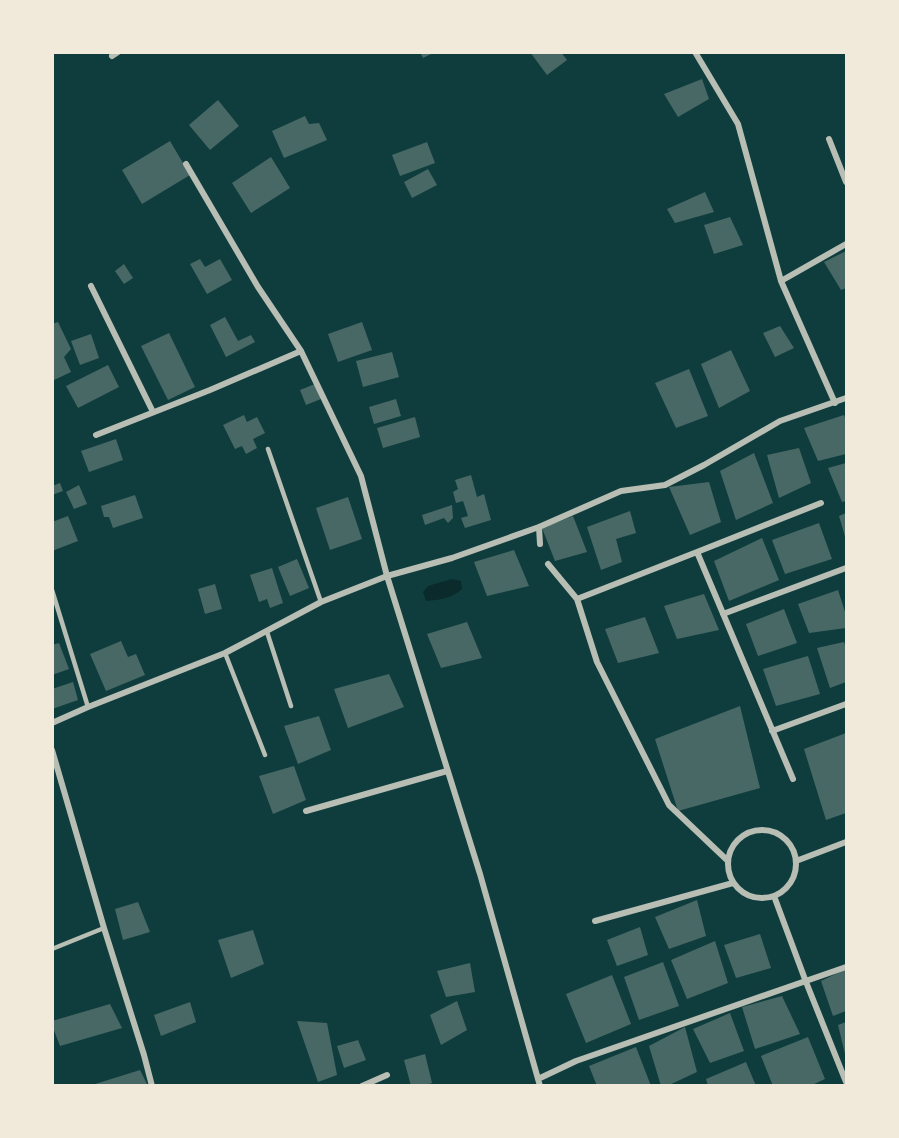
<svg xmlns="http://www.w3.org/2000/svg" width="899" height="1138" font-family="'PT Sans',sans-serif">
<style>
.water{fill:#0a2a2b}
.building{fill:#486865}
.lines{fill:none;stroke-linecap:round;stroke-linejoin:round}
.service{stroke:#b8beb3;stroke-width:4.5}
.minor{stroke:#b8beb3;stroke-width:6}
</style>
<rect width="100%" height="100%" fill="#0f3d3e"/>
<!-- water -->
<path class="water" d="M452,579L461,581L462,589C453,598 439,600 426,601L423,592L428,586Z"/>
<!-- building -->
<path class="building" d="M420,52H435L423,58Z
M530,52H561L567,60L547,75Z
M702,79L709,99L678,117L664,94Z
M218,100L239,126L210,150L189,125Z
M305,116L309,124L319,123L327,140L284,158L272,131Z
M170,141L190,175L142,204L122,170Z
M427,142L435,163L400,176L392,155Z
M271,157L290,188L251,213L232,183Z
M428,169L437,185L412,198L404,182Z
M705,192L714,212L675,223L667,209Z
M730,217L743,245L714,254L704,225Z
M846,251V288L841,290L824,262Z
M200,259L205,267L220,259L232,280L207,294L190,264Z
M124,264L133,278L124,284L115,271Z
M225,317L238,341L251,335L255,342L226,357L210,325Z
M58,322L71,349L64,357L71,372L52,381V324Z
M362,322L372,350L338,362L328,334Z
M780,326L794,348L775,357L763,333Z
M169,333L195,387L168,400L141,346Z
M91,334L99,358L80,365L71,341Z
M731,350L750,391L719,408L701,364Z
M392,352L399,377L363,387L356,361Z
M108,365L119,387L78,408L66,386Z
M689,369L708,416L676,428L655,383Z
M315,384L321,399L306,405L300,390Z
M396,399L401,416L374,424L369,407Z
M244,415L247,422L257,417L265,433L253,439L257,448L246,454L242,446L235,449L223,425Z
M844,415L846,420V454L818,461L804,428Z
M415,417L420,437L383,448L377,428Z
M116,439L123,460L89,472L81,451Z
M799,448L811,483L779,498L767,455Z
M754,453L773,503L736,520L720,471Z
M846,463V501L842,502L828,468Z
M471,475L477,497L484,494L491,520L465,528L461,518L468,516L463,501L456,503L453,492L458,489L455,480Z
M709,482L721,522L690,535L669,487Z
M60,483L63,491L52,495V486Z
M79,485L87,504L74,509L66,492Z
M135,495L143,518L113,528L109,517H104L101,506Z
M348,497L362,539L330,550L316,508Z
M452,505L453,518L448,523L444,518L425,525L422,515Z
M630,511L636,533L616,539L622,562L601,570L587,527Z
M846,513V540L839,516Z
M68,516L78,541L52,551V522Z
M573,516L587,552L555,561L542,528Z
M819,523L832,559L785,574L772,540Z
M762,538L779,580L729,601L714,561Z
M514,550L529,586L487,596L474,562Z
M297,559L309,588L290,596L278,567Z
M272,568L283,603L270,608L267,599L259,602L250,575Z
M215,584L222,609L205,614L198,589Z
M838,590L846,615V628L809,633L798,604Z
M704,594L719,630L677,639L664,606Z
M784,609L797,643L758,656L746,624Z
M645,617L659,653L618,663L605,629Z
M467,622L482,658L441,668L427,634Z
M121,641L128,657L136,654L145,675L106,691L90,654Z
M844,642L846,648V682L830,688L817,648Z
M59,643L69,669L52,675V645Z
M808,656L820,694L776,706L763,669Z
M389,674L404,707L348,728L334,689Z
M73,682L78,700L52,709V689Z
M740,706L760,788L678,811L655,739Z
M319,716L331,750L298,764L284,726Z
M846,733V813L826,820L804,749Z
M294,766L306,800L273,814L259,776Z
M697,900L706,936L669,949L655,917Z
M138,902L150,932L123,940L115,909Z
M640,927L648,955L617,966L607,940Z
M253,930L264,964L231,978L218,940Z
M760,934L771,968L736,978L724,945Z
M715,941L728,983L687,999L671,960Z
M663,962L679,1006L639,1020L624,977Z
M470,963L475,992L446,997L437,971Z
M846,969V1011L833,1016L821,981Z
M612,975L631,1024L586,1043L566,994Z
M782,996L800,1034L755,1049L742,1007Z
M457,1001L467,1030L441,1045L430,1015Z
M190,1002L196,1022L161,1036L154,1015Z
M110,1004L122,1028L60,1046L52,1025V1021Z
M730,1013L744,1051L710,1063L693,1029Z
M297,1021L327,1023L337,1075L318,1082Z
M846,1022V1058L838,1025Z
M685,1027L697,1072L667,1086H661L649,1046Z
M808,1037L825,1079L810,1086H773L761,1056Z
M358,1040L366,1060L344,1068L337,1046Z
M636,1047L651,1086H597L589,1066Z
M425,1054L432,1083L422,1086H411L404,1060Z
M746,1062L756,1086H708L706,1079Z
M140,1070L148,1086H92V1085Z"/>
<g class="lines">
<!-- service -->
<path class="service" d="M268,449L321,602
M52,590L88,707
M267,632L291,706
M225,653L265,755
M52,949L104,928"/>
<!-- minor -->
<path class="minor" d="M695,52L738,124L781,281L835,403
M112,56L118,52
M829,139L846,182
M186,164L258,287L301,351L361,476L387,576L480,874L540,1086
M781,281L846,244
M91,286L153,412
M96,435L210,390L301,351
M539,527L540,544
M697,552L821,503
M548,564L577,599L597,662L669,805L728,861
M577,599L697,552L793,779
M723,614L846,568
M52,723L88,707L225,653L321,602L387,576L452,558L539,527L621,491L665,485L704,465L780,421L846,398
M772,731L846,704
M52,750L104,928L144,1055L152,1086
M306,811L447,771
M728 864a34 34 0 1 1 68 0a34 34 0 1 1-68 0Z
M796,861L846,842
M774,896L806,982L846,1082
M595,921L733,883
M538,1079L576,1061L846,967
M362,1086L387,1075"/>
</g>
<!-- border -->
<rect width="899" height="1138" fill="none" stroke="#f1e9da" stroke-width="108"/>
</svg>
